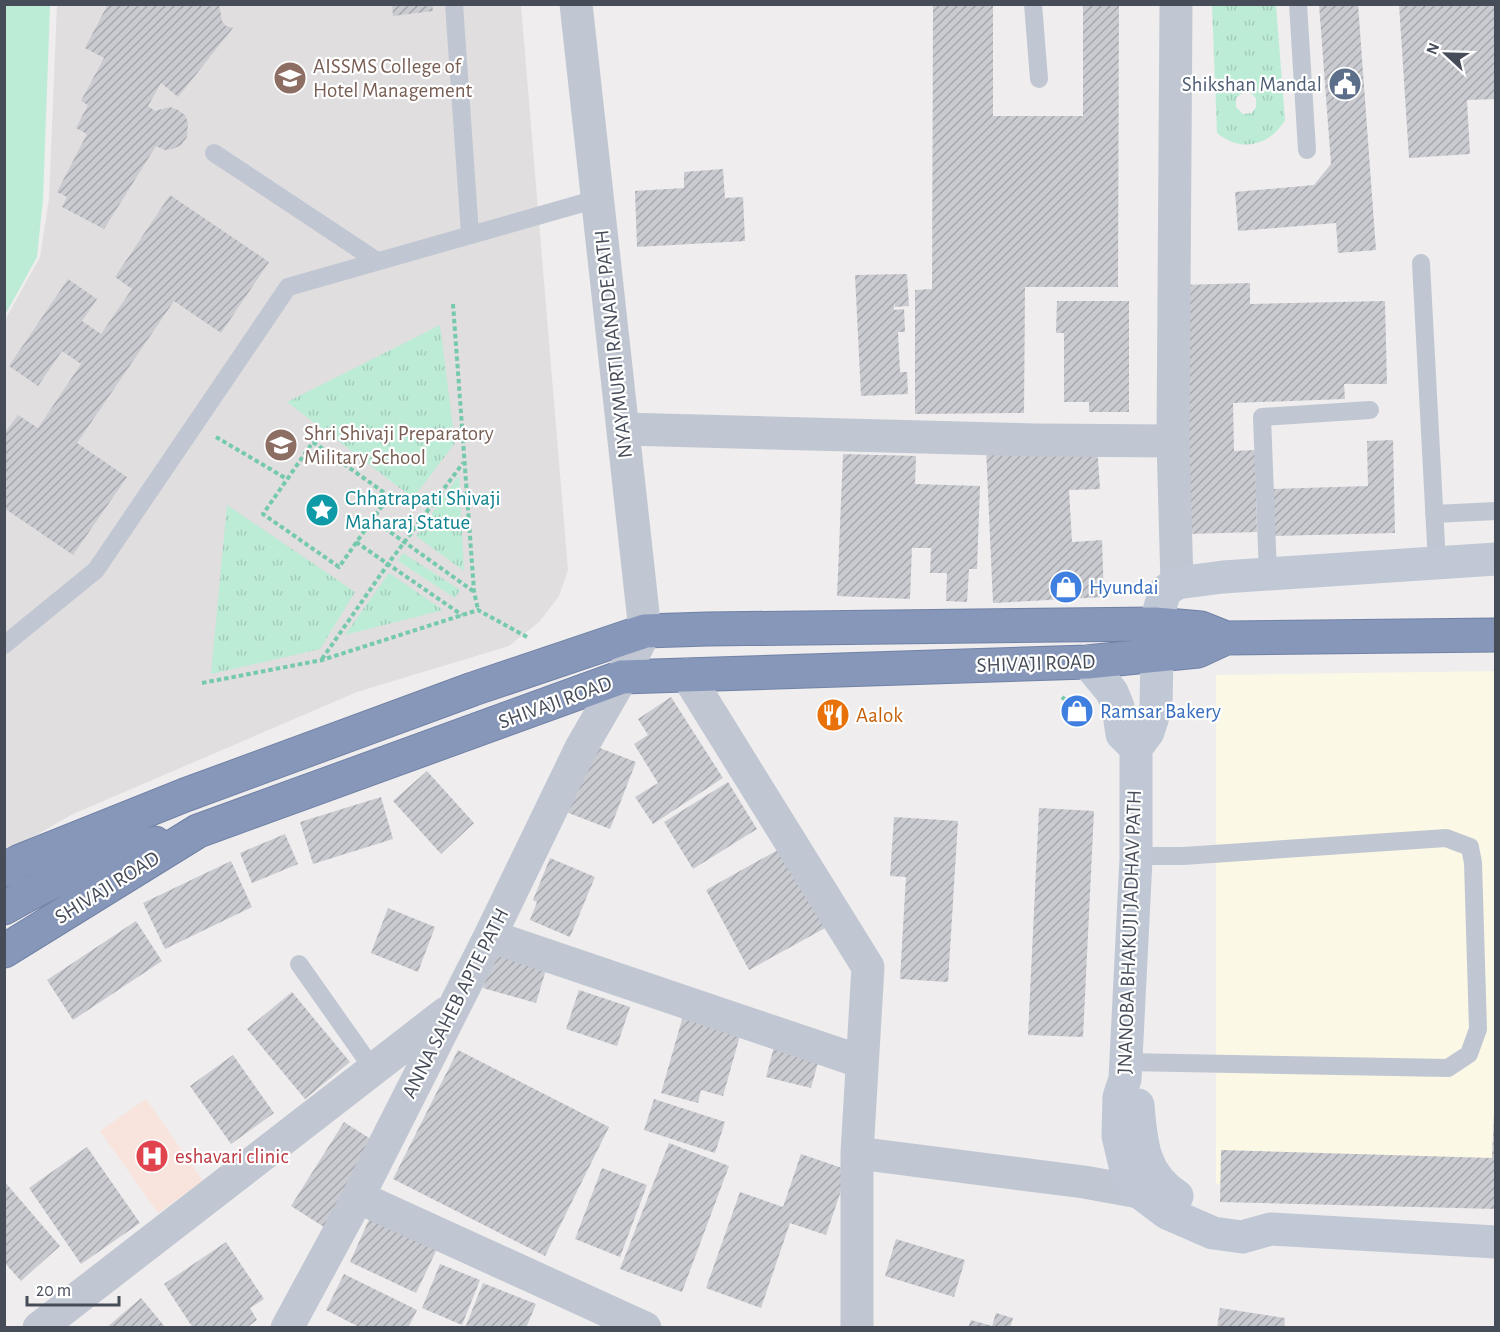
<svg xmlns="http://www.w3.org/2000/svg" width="1500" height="1332" font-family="'Alegreya Sans',sans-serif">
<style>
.commercial{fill:#fbf8e5}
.education{fill:#e0dede}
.medical{fill:#f9e4dd}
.grass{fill:url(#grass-tufts);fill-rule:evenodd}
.pitch{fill:#bcecd6}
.building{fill:url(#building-hatch)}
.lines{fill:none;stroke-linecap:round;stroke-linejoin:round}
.highway-casing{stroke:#7182a6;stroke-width:35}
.path{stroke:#75c9ad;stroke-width:4;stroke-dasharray:4.5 3;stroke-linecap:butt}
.lane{stroke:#c0c7d2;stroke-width:18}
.street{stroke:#c0c7d2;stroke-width:33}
.secondary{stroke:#c0c7d5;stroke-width:33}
.highway{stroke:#8697ba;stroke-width:33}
.labels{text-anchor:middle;stroke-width:4.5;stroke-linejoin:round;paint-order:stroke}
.education-label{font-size:21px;fill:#785e54;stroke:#fff;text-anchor:start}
.service-label{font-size:21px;fill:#4e5e75;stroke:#fff;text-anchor:end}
.street-label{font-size:21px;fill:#464d59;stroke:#fff}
.culture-label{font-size:21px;fill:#0d838f;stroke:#fff;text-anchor:start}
.shop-label{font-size:21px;fill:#366cbe;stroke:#fff;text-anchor:start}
.food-label{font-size:21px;fill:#c56008;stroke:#fff;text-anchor:start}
.health-label{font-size:21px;fill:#be3a42;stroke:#fff;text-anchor:start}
</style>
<defs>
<pattern id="grass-tufts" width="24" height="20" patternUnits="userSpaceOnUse" patternTransform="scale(1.5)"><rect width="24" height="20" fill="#bcecd6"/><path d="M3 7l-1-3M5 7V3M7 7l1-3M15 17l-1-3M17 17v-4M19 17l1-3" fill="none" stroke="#a3ccba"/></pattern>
<pattern id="building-hatch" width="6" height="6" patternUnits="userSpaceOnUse" patternTransform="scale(1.5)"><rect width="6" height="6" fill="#cacbd1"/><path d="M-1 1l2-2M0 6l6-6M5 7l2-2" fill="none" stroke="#a6a7ad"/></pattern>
</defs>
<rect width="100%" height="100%" fill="#efeded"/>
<!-- commercial -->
<path class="commercial" d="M1495,671V1197L1216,1184V675Z"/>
<!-- education -->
<path class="education" d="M57,5H521L568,570L559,596L540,621L509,646L357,692L73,814L5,853V320L40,257L49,199Z"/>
<!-- medical -->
<path class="medical" d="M146,1099L203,1181L158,1213L100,1131Z"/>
<!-- grass -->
<path class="grass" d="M1212,5H1276L1285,120C1270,146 1241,153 1217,133ZM1243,92H1250L1256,98V107L1252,113L1243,114L1236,107V98Z
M440,325L455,443L413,498L287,402Z
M459,475L464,571L416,536Z
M227,505L355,592L320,649L211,674Z
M403,553L460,590L455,598L398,561Z
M389,573L443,610L345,635Z"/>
<!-- pitch -->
<path class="pitch" d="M5,4L50,5L43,199L37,257L5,315Z"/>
<!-- building -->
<path class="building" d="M108,4H219L222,21L226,26L233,28L178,97L161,83L148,106L155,111L170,107L178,110L185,115L188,123L187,137L181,145L173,149L165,150L156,146L104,229L62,207L67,197L57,192L87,134L76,128L88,105L81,101L104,58L85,48Z
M392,4H432L433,11L393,16Z
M933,4H993V116H1083V4H1119L1118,287H1025L1024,413L915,414V290L932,289Z
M1319,4H1358L1376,250L1338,253L1336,223L1238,231L1235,192L1314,185L1331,164Z
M1399,4H1496V99L1467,100L1470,154L1409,158Z
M723,169L725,198L743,197L745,241L637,247L635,191L684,188V172Z
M170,195L269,262L221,333L174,301L77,443L127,477L73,555L4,508V434L18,415L38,428L81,364L62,351L38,386L9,366L68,279L97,299L82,321L101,334L132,289L115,277Z
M907,274L909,306L895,307L894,302V310L904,309L905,332H898L900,372H907L908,394L861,396L855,275Z
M1250,283V304L1385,301L1387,384H1344L1345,399L1233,403L1234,451L1255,450L1257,532L1187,534L1182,285Z
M1057,301H1129V412H1089V402H1064V333H1056Z
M1393,440L1395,533L1274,536L1273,489L1368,486L1367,441Z
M1097,444L1100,489L1069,490L1072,542L1102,540L1104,597L993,603L986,449Z
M843,454L916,456L915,484L980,486L977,569H969L967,602L946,601L947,573H930L931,548H912L910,599L837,596Z
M671,697L723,778L653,824L635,797L658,783L634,744L648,735L638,719Z
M592,745L636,762L610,829L566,812Z
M427,771L474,823L441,854L393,801Z
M728,782L757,829L693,869L664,822Z
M381,797L393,839L313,864L300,822Z
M1039,808L1094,811L1083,1037L1028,1035Z
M894,817L958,821L948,982L900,979L906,877L890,876Z
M285,834L298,864L252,883L240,853Z
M783,847L827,927L749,970L706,890Z
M550,858L595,877L570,937L530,920L537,902L533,900Z
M231,861L252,907L165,949L143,903Z
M388,908L435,927L418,972L371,953Z
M136,921L162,961L73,1020L47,980Z
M495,947L548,963L536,1003L483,988Z
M579,990L630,1007L617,1046L566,1029Z
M292,992L350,1062L305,1099L247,1029Z
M683,1016L741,1032L723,1096L701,1090L698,1103L661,1093Z
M775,1043L820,1055L811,1088L766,1077Z
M458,1050L609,1127L545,1256L393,1179Z
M233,1055L274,1113L231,1144L190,1086Z
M654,1099L725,1122L715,1153L644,1130Z
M1494,1112H1496V1209L1220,1202L1221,1150L1492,1158Z
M344,1122L377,1143L324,1227L291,1206Z
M669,1143L729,1166L682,1292L620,1269Z
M87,1147L140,1223L81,1264L29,1188Z
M801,1154L848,1170L826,1235L790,1223L761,1308L706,1288L740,1192L783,1207Z
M602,1168L647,1185L620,1257L575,1239Z
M4,1181L60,1246L21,1281L4,1262Z
M371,1215L438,1247L416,1293L350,1262Z
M896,1239L965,1260L954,1297L885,1276Z
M226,1242L264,1299L250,1308L257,1320L246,1328H193L164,1284Z
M440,1264L480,1280L462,1325L422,1308Z
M344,1274L417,1310L408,1328H361L326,1310Z
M483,1283L536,1304L526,1328H465Z
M141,1298L166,1328H106Z
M1220,1308L1285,1318L1284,1328H1217Z
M996,1313L1013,1318L1010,1328H968L971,1320L992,1326Z"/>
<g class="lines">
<!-- highway casing -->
<g class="highway-casing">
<path id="highway" d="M4,870L20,861L185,795L473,689L645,631L707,629L1155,624L1201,628L1226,638L1496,635
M4,908C52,880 101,857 155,843
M4,951L198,831L622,677L1087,662L1198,651L1226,638"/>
</g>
<!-- path -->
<path class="path" d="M453,304L474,591L478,610
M216,437L287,479
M313,442L389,496L339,567L263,514Z
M372,519L473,591
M356,542L462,615
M322,659L388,564L463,463
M202,683L322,660L478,610L527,637
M1062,697L1087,719"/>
<!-- lane -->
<path class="lane" d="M454,4L470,234
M1033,4L1039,79
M1298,4L1307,150
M214,153L377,261
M1421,263L1437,563
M1434,514L1496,511
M1268,574L1262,417L1370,410
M4,645L96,570L288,287L597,199
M299,964L373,1069
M1126,1062L1448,1068L1469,1054L1478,1029L1473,863L1470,847L1446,838L1183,856H1136"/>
<!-- street -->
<path class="street" d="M1176,4L1173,441L1177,583
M623,429L1037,440L1173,441
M687,675L868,967L857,1153V1328
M490,936L862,1062
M857,1153L1084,1182L1139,1192L1160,1186
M358,1197L645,1328
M39,1328L446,1013
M287,1328L358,1197L490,936L581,748L622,677L645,631L576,4"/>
<!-- secondary -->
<path class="secondary" d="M1496,559L1223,577L1177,583L1165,591L1155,624L1157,656L1156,707L1148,732L1136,748V859L1125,1079L1119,1097L1118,1136L1127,1174L1139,1192L1167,1213L1213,1233L1242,1237L1271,1229L1496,1242
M1087,662L1112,692L1118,707L1122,734L1136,748
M1138,1105C1141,1142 1143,1175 1177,1196"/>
<!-- highway -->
<use href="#highway" class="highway"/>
</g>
<!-- icons -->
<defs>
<g id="university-disc" transform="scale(1.725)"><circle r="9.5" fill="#8d6e63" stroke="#fff"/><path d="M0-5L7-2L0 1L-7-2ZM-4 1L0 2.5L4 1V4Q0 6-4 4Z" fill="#fff"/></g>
<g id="civic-disc" transform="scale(1.725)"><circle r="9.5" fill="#5c6f8a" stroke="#fff"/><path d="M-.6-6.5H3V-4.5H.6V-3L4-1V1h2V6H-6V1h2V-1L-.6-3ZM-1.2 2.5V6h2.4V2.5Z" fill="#fff"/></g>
<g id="school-disc" transform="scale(1.725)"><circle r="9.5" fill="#8d6e63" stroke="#fff"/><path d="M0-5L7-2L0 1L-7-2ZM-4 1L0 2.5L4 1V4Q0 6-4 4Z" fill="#fff"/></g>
<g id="sight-disc" transform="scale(1.725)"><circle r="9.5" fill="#0f9aa8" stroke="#fff"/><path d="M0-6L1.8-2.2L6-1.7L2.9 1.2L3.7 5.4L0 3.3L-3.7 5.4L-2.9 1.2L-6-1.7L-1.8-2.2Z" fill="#fff"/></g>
<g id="shop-disc" transform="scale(1.725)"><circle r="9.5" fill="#3f7fe0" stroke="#fff"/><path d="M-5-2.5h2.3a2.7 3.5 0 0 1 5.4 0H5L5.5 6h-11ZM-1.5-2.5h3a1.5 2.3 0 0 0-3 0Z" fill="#fff"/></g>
<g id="restaurant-disc" transform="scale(1.725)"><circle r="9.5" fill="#e8710a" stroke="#fff"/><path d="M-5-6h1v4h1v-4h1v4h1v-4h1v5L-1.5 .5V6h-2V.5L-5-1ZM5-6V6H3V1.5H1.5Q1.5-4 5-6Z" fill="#fff"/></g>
<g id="hospital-disc" transform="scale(1.725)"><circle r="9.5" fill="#e0444e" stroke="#fff"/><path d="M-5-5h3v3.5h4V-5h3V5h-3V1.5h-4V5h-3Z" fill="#fff"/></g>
</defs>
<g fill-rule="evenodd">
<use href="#university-disc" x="290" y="78"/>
<use href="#civic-disc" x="1345" y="84"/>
<use href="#school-disc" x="281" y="445"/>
<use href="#sight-disc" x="322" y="510"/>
<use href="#shop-disc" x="1066" y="587"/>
<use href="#shop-disc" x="1077" y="711"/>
<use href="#restaurant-disc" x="833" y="715"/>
<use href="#hospital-disc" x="152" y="1156"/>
</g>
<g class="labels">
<!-- education labels -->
<g class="education-label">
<text x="313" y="73">AISSMS College of<tspan x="313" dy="24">Hotel Management</tspan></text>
<text x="304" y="440">Shri Shivaji Preparatory<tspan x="304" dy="24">Military School</tspan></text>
</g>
<!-- service labels -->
<g class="service-label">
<text x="1322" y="91">Shikshan Mandal</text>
</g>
<!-- street labels -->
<g class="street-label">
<text transform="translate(613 344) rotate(-96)" y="7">NYAYMURTI RANADE PATH</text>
<text transform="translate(1036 663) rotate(-2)" y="7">SHIVAJI ROAD</text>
<text transform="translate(555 702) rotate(-20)" y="7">SHIVAJI ROAD</text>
<text transform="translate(107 887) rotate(-32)" y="7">SHIVAJI ROAD</text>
<text transform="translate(1129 932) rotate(-88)" y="7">JNANOBA BHAKUJI JADHAV PATH</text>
<text transform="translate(455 1003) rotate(-63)" y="7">ANNA SAHEB APTE PATH</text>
</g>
<!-- culture labels -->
<g class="culture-label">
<text x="345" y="505">Chhatrapati Shivaji<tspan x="345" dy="24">Maharaj Statue</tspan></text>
</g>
<!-- shop labels -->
<g class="shop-label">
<text x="1089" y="594">Hyundai</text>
<text x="1100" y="718">Ramsar Bakery</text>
</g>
<!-- food labels -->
<g class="food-label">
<text x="856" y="722">Aalok</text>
</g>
<!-- health labels -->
<g class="health-label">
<text x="175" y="1163">eshavari clinic</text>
</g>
</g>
<!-- border -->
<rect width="1500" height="1332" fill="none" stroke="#464d59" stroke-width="12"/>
<!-- north arrow -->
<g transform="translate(1446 54) rotate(292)" stroke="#ffffff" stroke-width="4.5" paint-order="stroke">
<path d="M0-4.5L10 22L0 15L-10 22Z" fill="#464d59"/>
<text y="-9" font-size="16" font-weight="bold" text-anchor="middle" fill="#464d59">N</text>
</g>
<!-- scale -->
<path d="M27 1296v9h92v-9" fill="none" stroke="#464d59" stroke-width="3"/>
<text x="36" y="1296" font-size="18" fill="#464d59" stroke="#ffffff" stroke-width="4.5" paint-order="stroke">20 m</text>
</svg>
